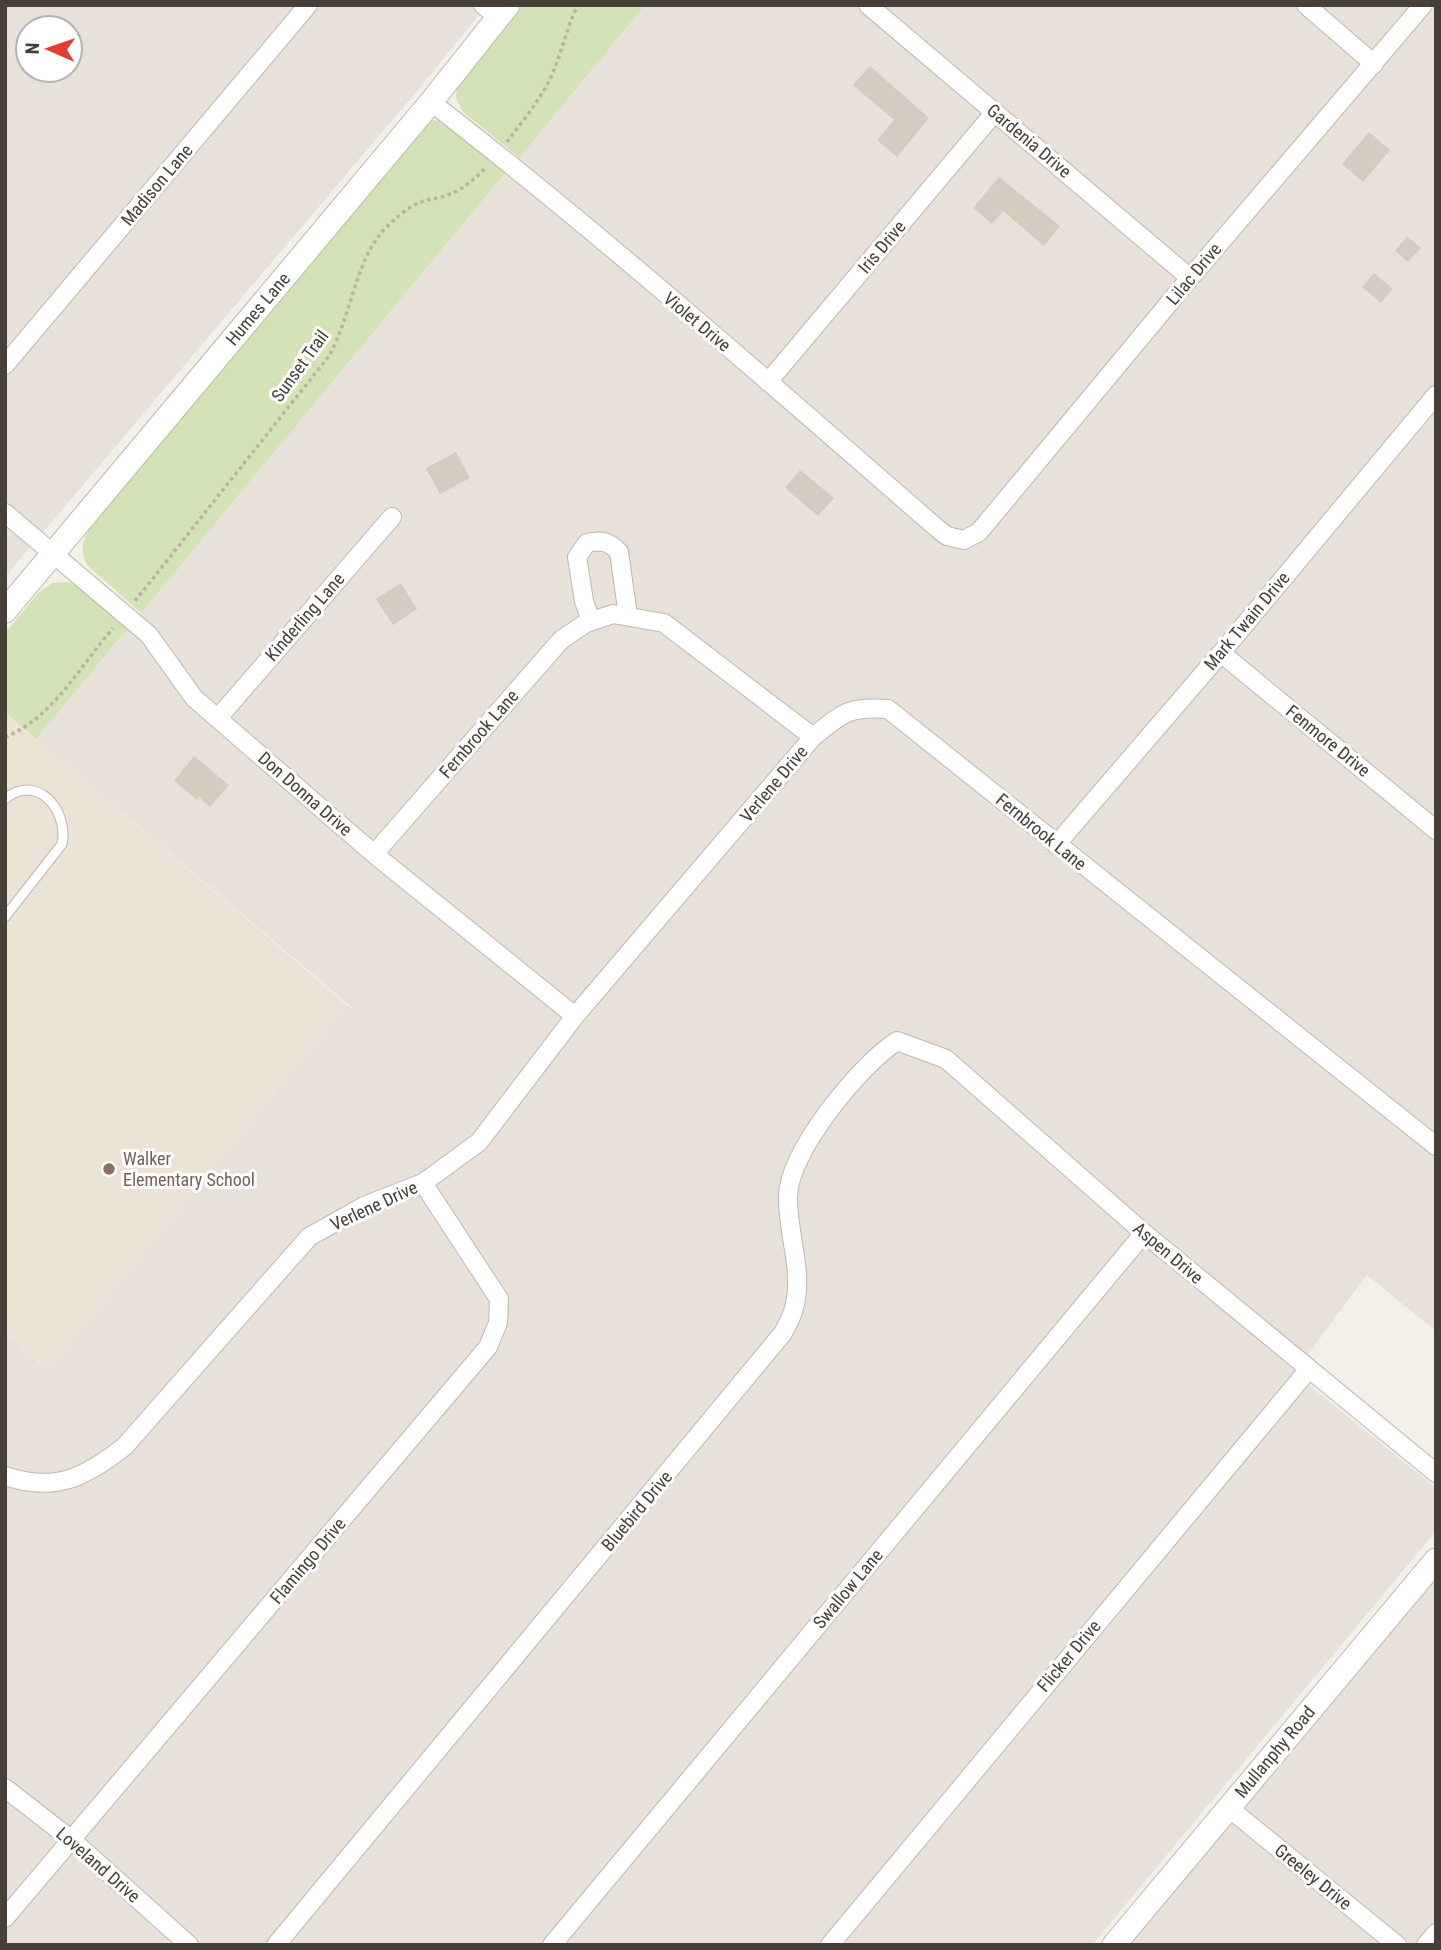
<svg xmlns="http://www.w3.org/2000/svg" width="1441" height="1950" font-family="'Roboto Condensed',sans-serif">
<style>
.residential{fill:#e7e1d9;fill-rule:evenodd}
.education{fill:#ebe3d6}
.green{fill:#d3e3b7}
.building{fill:#d4cbc1}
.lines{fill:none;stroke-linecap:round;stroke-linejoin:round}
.service-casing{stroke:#beb7ae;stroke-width:11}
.minor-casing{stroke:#beb7ae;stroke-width:20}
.tertiary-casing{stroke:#beb7ae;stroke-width:25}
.path{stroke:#beb1a0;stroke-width:3.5;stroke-dasharray:3.5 3.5;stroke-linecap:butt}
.service{stroke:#fff;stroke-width:9}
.minor{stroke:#fff;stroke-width:18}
.tertiary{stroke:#fff;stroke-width:23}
.education-dot{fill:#8d6e63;stroke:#fff;stroke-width:2.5}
.labels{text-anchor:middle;stroke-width:6;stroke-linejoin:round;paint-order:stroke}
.street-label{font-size:18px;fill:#474039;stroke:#fff}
.education-label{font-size:18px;fill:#785e54;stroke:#fff;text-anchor:start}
</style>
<rect width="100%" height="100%" fill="#f3f0ea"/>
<!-- residential -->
<path class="residential" d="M5,5H487L422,85L5,577ZM28,28H70V70H28Z
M645,5H1436V1331L1367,1275L1294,1373L1436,1488V1531L1092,1945H5V1333L48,1370L347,1005L356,1011L36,739Z
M1436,1578V1945H1129Z"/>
<!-- education -->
<path class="education" d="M5,712L347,1005L49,1370L5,1333Z"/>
<!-- green -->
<path class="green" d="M522,5H645L519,158L463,112L456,98L457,84L467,70Z
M430,120L444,121L507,171L141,613L87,565C80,550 82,542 90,528L418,130Z
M68,582L80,587L129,627L36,739L5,712V633L39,592L52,583Z"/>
<!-- building -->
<path class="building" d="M870,66L929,118L897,157L877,140L894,120L853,85Z
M1369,132L1390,150L1363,182L1342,164Z
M999,177L1060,226L1044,246L1003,211L992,224L973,208Z
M1407,236L1421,248L1408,262L1395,251Z
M1374,273L1393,289L1381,303L1362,287Z
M456,452L470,478L440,494L426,468Z
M800,470L834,498L818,516L785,488Z
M401,583L417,609L393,625L376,599Z
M194,756L229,785L210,807L199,797L197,800L174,781Z"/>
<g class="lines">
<!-- service casing -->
<g class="service-casing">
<path id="service" d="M5,799C37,772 69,811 62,844L5,917"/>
</g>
<!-- minor casing -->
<g class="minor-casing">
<path id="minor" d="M483,5L498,17
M868,5L1190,278
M1306,5L1374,64
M431,102C605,237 771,384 938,529L947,536L964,540L979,532L1190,278L1423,5
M5,365L308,5
M768,382L995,112
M5,513L149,635L194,698L374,854L575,1016
M591,621L584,601L577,557L587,543C601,540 609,541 619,552L628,616
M1221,653L1436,830
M218,718L392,517
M1056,845L1221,653L1436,395
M374,854L561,640L586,623L613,614L664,623L813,737
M5,1476C56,1493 86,1477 125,1446L309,1237L364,1206L423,1183L479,1142L575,1016L813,737C843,713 848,706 888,709L1436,1146
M5,1788L73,1841L189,1945
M1229,1808L1397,1945
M5,1918L488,1347L498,1323L499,1299L423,1183
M276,1945L783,1333C787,1325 792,1317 794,1308C804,1271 787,1233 788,1196C789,1151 860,1065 897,1041L946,1059L1144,1233L1436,1473
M552,1945L1144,1233
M830,1945L1309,1369
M1426,1945L1436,1933"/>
</g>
<!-- tertiary casing -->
<g class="tertiary-casing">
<path id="tertiary" d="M5,611L431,102L508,5
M1114,1945L1436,1560"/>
</g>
<!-- path -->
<path class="path" d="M507,142C521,123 537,104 548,83C561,58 565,30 578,5
M135,601L329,356C350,319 356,261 382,232C392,221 407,207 421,202C427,199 435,199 442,197C461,191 473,181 486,167
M5,737C53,718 80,666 113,628"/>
<!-- service -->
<use href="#service" class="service"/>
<!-- minor -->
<use href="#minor" class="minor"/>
<!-- tertiary -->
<use href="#tertiary" class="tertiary"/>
</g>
<!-- markers -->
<circle class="education-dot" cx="109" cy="1169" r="7"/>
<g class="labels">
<!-- street labels -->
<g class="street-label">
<text transform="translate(1029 141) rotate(40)" y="6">Gardenia Drive</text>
<text transform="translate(157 185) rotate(-50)" y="6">Madison Lane</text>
<text transform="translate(882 247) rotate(-50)" y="6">Iris Drive</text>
<text transform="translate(1194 274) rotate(-50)" y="6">Lilac Drive</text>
<text transform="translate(258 309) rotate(-50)" y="6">Humes Lane</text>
<text transform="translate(697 322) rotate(40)" y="6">Violet Drive</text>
<text transform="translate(300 366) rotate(-54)" y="6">Sunset Trail</text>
<text transform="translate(305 617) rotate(-49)" y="6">Kinderling Lane</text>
<text transform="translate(1247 621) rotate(-50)" y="6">Mark Twain Drive</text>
<text transform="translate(479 734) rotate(-49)" y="6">Fernbrook Lane</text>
<text transform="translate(1328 741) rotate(39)" y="6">Fenmore Drive</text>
<text transform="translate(774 784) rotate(-50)" y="6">Verlene Drive</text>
<text transform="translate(305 794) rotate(41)" y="6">Don Donna Drive</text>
<text transform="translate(1041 832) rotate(39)" y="6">Fernbrook Lane</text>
<text transform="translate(374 1206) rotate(-25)" y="6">Verlene Drive</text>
<text transform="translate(1168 1253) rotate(40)" y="6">Aspen Drive</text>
<text transform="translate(637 1511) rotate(-50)" y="6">Bluebird Drive</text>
<text transform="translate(308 1561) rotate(-50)" y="6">Flamingo Drive</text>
<text transform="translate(848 1589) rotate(-50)" y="6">Swallow Lane</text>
<text transform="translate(1069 1656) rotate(-50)" y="6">Flicker Drive</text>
<text transform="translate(1275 1752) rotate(-50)" y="6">Mullanphy Road</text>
<text transform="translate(98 1865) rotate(41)" y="6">Loveland Drive</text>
<text transform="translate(1313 1877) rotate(39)" y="6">Greeley Drive</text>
</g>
<!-- education labels -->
<g class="education-label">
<text x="123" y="1165">Walker<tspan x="123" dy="21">Elementary School</tspan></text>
</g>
</g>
<!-- border -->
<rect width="1441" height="1950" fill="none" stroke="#474039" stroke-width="14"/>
<!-- north arrow -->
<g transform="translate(49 49) rotate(272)"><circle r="33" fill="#ffffff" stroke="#b5b3b0" stroke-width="2"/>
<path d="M0-5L12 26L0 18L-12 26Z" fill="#e53d30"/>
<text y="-10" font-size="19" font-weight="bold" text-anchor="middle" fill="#474039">N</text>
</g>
</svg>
